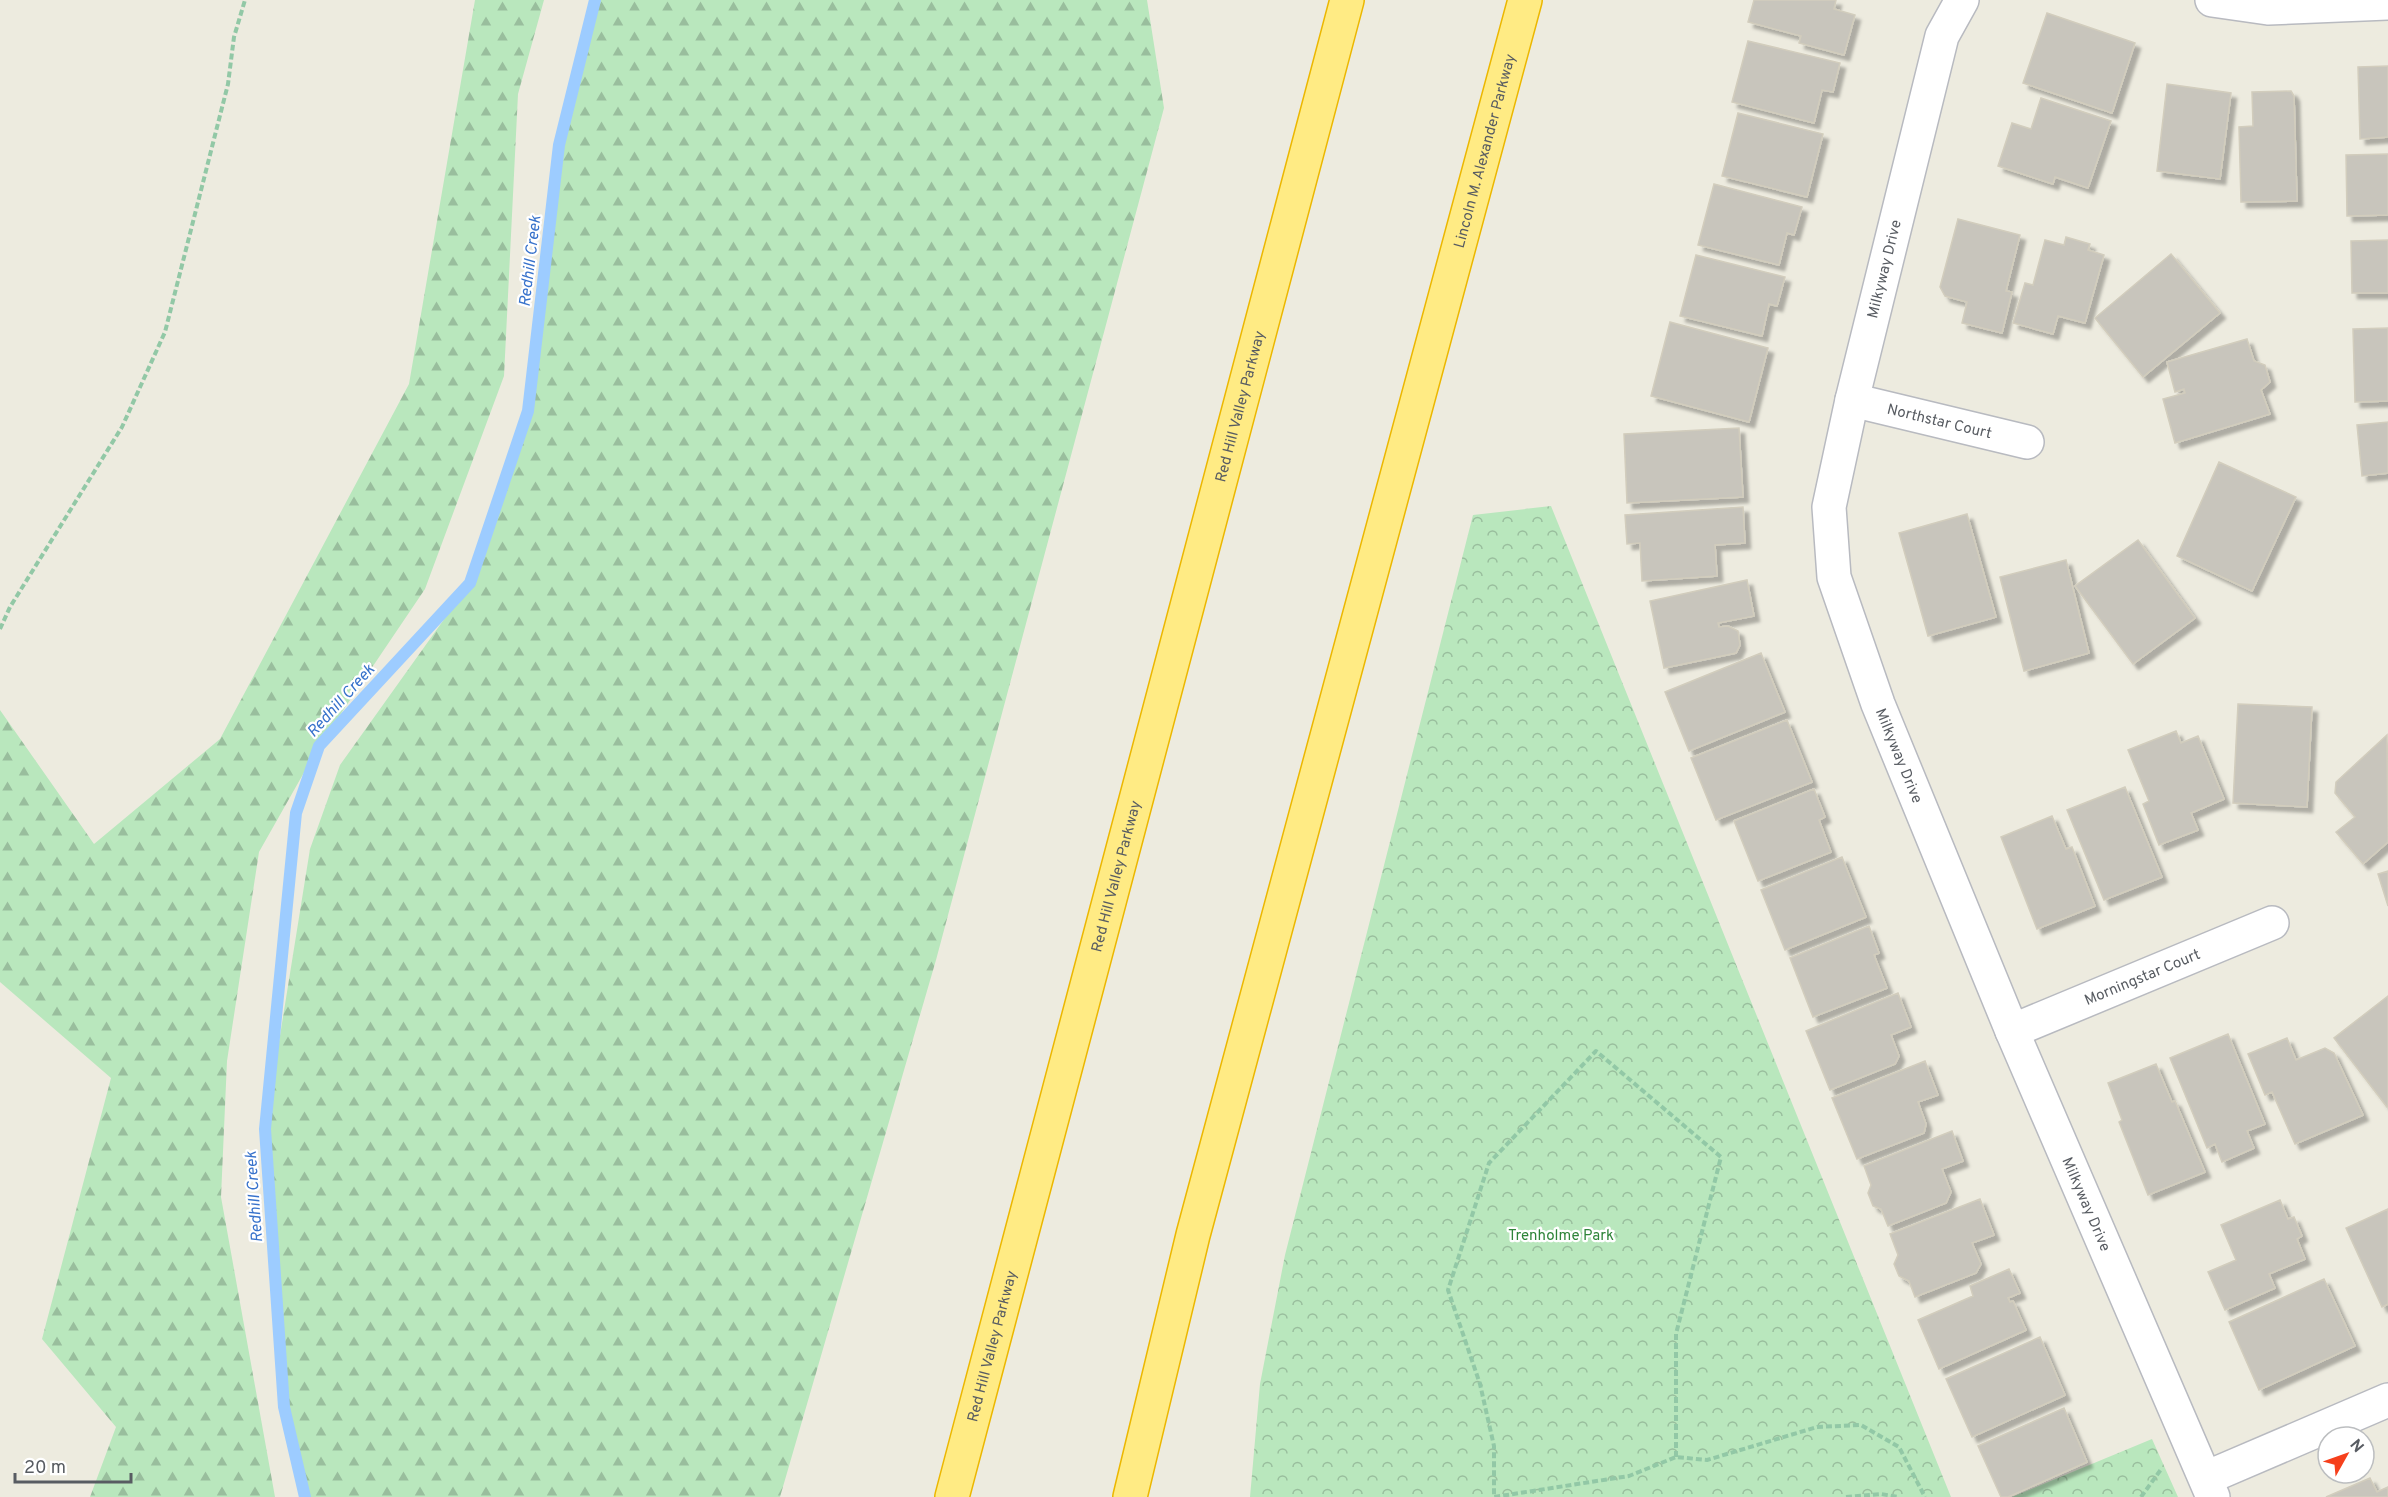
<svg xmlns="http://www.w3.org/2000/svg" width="2388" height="1497" font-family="Overpass,sans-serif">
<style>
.forest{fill:url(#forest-firs)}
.park{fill:url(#park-crowns)}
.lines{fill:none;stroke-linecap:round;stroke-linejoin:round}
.stream{stroke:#9dccff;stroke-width:12}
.building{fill:#c8c5bc;stroke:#d2cdbd;stroke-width:1.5;filter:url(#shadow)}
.minor-casing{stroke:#b8bac0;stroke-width:36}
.highway-casing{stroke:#ecb700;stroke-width:36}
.path{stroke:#92c8a6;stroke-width:4;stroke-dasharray:6 3;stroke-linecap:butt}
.minor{stroke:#fff;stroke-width:33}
.highway{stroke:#ffeb84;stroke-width:33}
.labels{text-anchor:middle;stroke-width:4.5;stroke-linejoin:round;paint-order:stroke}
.street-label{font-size:15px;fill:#585c62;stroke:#fff}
.park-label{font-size:15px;fill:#2e8439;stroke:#fff}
.water-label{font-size:16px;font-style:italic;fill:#3772cb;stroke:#fff}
</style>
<defs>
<pattern id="forest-firs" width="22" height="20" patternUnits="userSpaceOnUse" patternTransform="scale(1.5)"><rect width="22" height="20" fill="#b9e7bd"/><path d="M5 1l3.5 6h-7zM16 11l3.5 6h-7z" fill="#99be9d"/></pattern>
<pattern id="park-crowns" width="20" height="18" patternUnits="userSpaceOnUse" patternTransform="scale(1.5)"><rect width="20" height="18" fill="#b9e7bd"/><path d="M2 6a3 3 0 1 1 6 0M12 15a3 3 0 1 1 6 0" fill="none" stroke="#99be9d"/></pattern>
<filter id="shadow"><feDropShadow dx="5.5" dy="5.5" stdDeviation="1.5" flood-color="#0004"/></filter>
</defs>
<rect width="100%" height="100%" fill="#edebdf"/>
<!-- forest -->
<path class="forest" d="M475,0H544L518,94L504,376L425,589L319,746L259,852L227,1061L221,1197L275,1497H90L116,1427L42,1339L111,1078L0,982V710L94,844L220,739L409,384Z
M595,0H1147L1164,108L936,960L780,1497H305L284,1407L265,1129L310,849L340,765L470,583L528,411L559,145Z"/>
<!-- park -->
<path class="park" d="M1551,506L1951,1497H1250L1260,1384L1285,1255L1473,515Z
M2152,1439L2178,1497H2012Z"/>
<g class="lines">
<!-- stream -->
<path class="stream" d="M305,1497L284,1407L265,1129L296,813L319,746L470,583L528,411L559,145L595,0"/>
</g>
<!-- building -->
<path class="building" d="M1754,0H1836L1834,9L1855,15L1844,55L1799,43L1801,36L1748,22Z
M2047,13L2135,43L2112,113L2023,83Z
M1748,41L1840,63L1833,92L1822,90L1814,123L1732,102Z
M2388,66V137L2360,139L2358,67Z
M2167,84L2231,93L2220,179L2157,171Z
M2291,91L2294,96L2297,201L2241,202L2239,127L2253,126L2252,92Z
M2041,98L2111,121L2088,188L2055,177L2053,184L1998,166L2012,123L2031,129Z
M1738,113L1823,134L1807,197L1722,176Z
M2388,154V215L2347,216L2346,155Z
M1714,184L1802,207L1794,235L1787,233L1779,265L1698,245Z
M1958,219L2020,235L2006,291L2012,292L2002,333L1962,323L1967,302L1945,296L1940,287Z
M2066,237L2090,244L2088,250L2104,255L2085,323L2058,316L2053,334L2013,323L2025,283L2033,285L2045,240L2064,245Z
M2388,240V293H2352L2351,241Z
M2171,254L2220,313L2143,377L2095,318Z
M1696,255L1785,277L1777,306L1769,304L1762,336L1680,316Z
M1670,322L1768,348L1749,422L1651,396Z
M2388,328V401L2355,402L2353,329Z
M2247,339L2254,361L2265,365L2270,382L2261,390L2270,414L2175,443L2163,399L2185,393L2184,389L2175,392L2167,362Z
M2388,422V473L2362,476L2357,425Z
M1739,428L1743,497L1627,503L1624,434Z
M2219,462L2296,497L2252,591L2177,556Z
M1743,507L1745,543L1715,545L1717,576L1642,581L1640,543L1627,544L1625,515Z
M1967,514L1996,617L1928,636L1899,533Z
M2138,540L2195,618L2133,664L2075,586Z
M2066,560L2089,653L2024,671L2000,577Z
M1747,580L1754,616L1718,623L1719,627L1728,626L1738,631L1740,645L1736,653L1664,668L1650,601Z
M1761,653L1785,712L1689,751L1665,692Z
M2238,704L2312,707L2307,807L2233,803Z
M1787,720L1812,782L1716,820L1691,758Z
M2176,731L2181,743L2198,736L2224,799L2191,813L2198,830L2159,845L2143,804L2149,801L2128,750Z
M2387,735L2388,842L2363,864L2336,832L2355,817L2335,793L2336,782Z
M2125,787L2162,877L2104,900L2067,810Z
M1814,789L1825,817L1819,820L1831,852L1758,881L1734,821Z
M2052,816L2066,849L2072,847L2095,906L2037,929L2001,837Z
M1842,857L1866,917L1785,950L1761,890Z
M2388,871V906L2378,874Z
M1869,926L1879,953L1874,955L1887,988L1813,1017L1790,958Z
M1898,993L1911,1027L1891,1035L1899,1056L1895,1064L1830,1090L1806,1031Z
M2388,996V1106L2387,1107L2334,1038Z
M2228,1034L2265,1124L2247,1131L2254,1148L2222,1162L2215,1144L2207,1148L2170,1058Z
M2287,1038L2296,1060L2325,1048L2334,1053L2363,1115L2295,1144L2272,1092L2265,1095L2248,1054Z
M1925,1061L1938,1095L1918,1102L1926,1124L1924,1133L1857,1159L1832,1098Z
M2156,1064L2172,1102L2175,1101L2205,1172L2148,1195L2119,1122L2122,1120L2108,1083Z
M1952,1131L1963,1161L1942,1169L1951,1192L1946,1203L1888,1226L1881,1209L1873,1206L1868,1193L1871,1185L1864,1166Z
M1980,1199L1994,1235L1972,1243L1981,1264L1976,1273L1915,1297L1909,1281L1899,1276L1894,1264L1898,1255L1890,1234Z
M2280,1200L2288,1219L2294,1217L2302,1236L2297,1239L2305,1259L2269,1274L2275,1288L2225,1310L2208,1272L2236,1260L2221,1225Z
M2388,1209V1304L2382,1307L2346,1228Z
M2009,1269L2020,1293L2008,1298L2010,1302L2013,1301L2026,1330L1939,1369L1918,1320L1973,1296L1970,1286Z
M2324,1279L2355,1346L2259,1390L2229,1322Z
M2040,1337L2065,1395L1972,1437L1946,1379Z
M2064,1408L2087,1462L2008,1497H2001L1978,1446Z
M2370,1478L2377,1492L2388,1487V1497H2326Z"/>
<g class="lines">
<!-- minor casing -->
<g class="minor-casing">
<g id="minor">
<path id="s1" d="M1962,0L1942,36L1852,400L1829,507L1834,577L1878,704L2012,1031L2213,1497"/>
<path d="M2212,0L2268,8L2388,3"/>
<path id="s2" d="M1852,400L2027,442"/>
<path id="s3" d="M2012,1031L2272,923"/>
<path d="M2206,1478L2388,1400"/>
</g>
</g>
<!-- highway casing -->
<g class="highway-casing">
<g id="highway">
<path id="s4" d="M952,1497L1347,0"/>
<path id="s5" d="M1130,1497L1193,1235L1525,0"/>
</g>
</g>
<!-- path -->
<path class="path" d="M0,629L10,607L122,427L165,332L228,84L234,37L245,0
M1676,1457V1334L1721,1157L1596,1051L1489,1163L1448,1290L1480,1384L1494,1446V1497L1629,1476L1676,1457L1707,1460L1817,1427L1861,1425L1899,1447L1925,1497
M1846,1497L1881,1494L1899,1497
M2141,1497L2162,1468"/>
<!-- minor -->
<use href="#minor" class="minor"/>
<!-- highway -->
<use href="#highway" class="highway"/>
</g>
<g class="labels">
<!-- street labels -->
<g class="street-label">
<text dy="5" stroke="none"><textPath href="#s5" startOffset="1392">Lincoln M. Alexander Parkway</textPath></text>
<text transform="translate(1884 269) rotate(-76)" y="5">Milkyway Drive</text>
<text dy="5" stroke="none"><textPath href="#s4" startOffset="1128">Red Hill Valley Parkway</textPath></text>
<text dy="5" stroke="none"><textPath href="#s2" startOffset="90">Northstar Court</textPath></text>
<text dy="5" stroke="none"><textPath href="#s1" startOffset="786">Milkyway Drive</textPath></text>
<text dy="5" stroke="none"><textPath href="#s4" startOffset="642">Red Hill Valley Parkway</textPath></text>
<text dy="5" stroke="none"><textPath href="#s3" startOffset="141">Morningstar Court</textPath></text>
<text dy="5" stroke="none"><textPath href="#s1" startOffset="1272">Milkyway Drive</textPath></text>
<text dy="5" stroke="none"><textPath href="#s4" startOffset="156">Red Hill Valley Parkway</textPath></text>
</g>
<!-- park labels -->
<g class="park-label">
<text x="1561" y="1240">Trenholme Park</text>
</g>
<!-- water labels -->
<g class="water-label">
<text transform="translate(529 261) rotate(-83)" y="6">Redhill Creek</text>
<text transform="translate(340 700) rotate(-48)" y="6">Redhill Creek</text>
<text transform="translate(253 1197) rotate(-94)" y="6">Redhill Creek</text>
</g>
</g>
<!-- north arrow -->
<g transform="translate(2346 1455) rotate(50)"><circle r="28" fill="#ffffff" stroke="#bcbec0" stroke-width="1.5"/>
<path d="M0-4.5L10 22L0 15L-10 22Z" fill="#f6401c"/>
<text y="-9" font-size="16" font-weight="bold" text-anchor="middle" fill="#585c62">N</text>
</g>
<!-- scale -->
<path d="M15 1473v9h116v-9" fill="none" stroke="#585c62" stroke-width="3"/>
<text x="24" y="1473" font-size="18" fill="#585c62" stroke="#ffffff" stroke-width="4.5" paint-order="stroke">20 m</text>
</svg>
